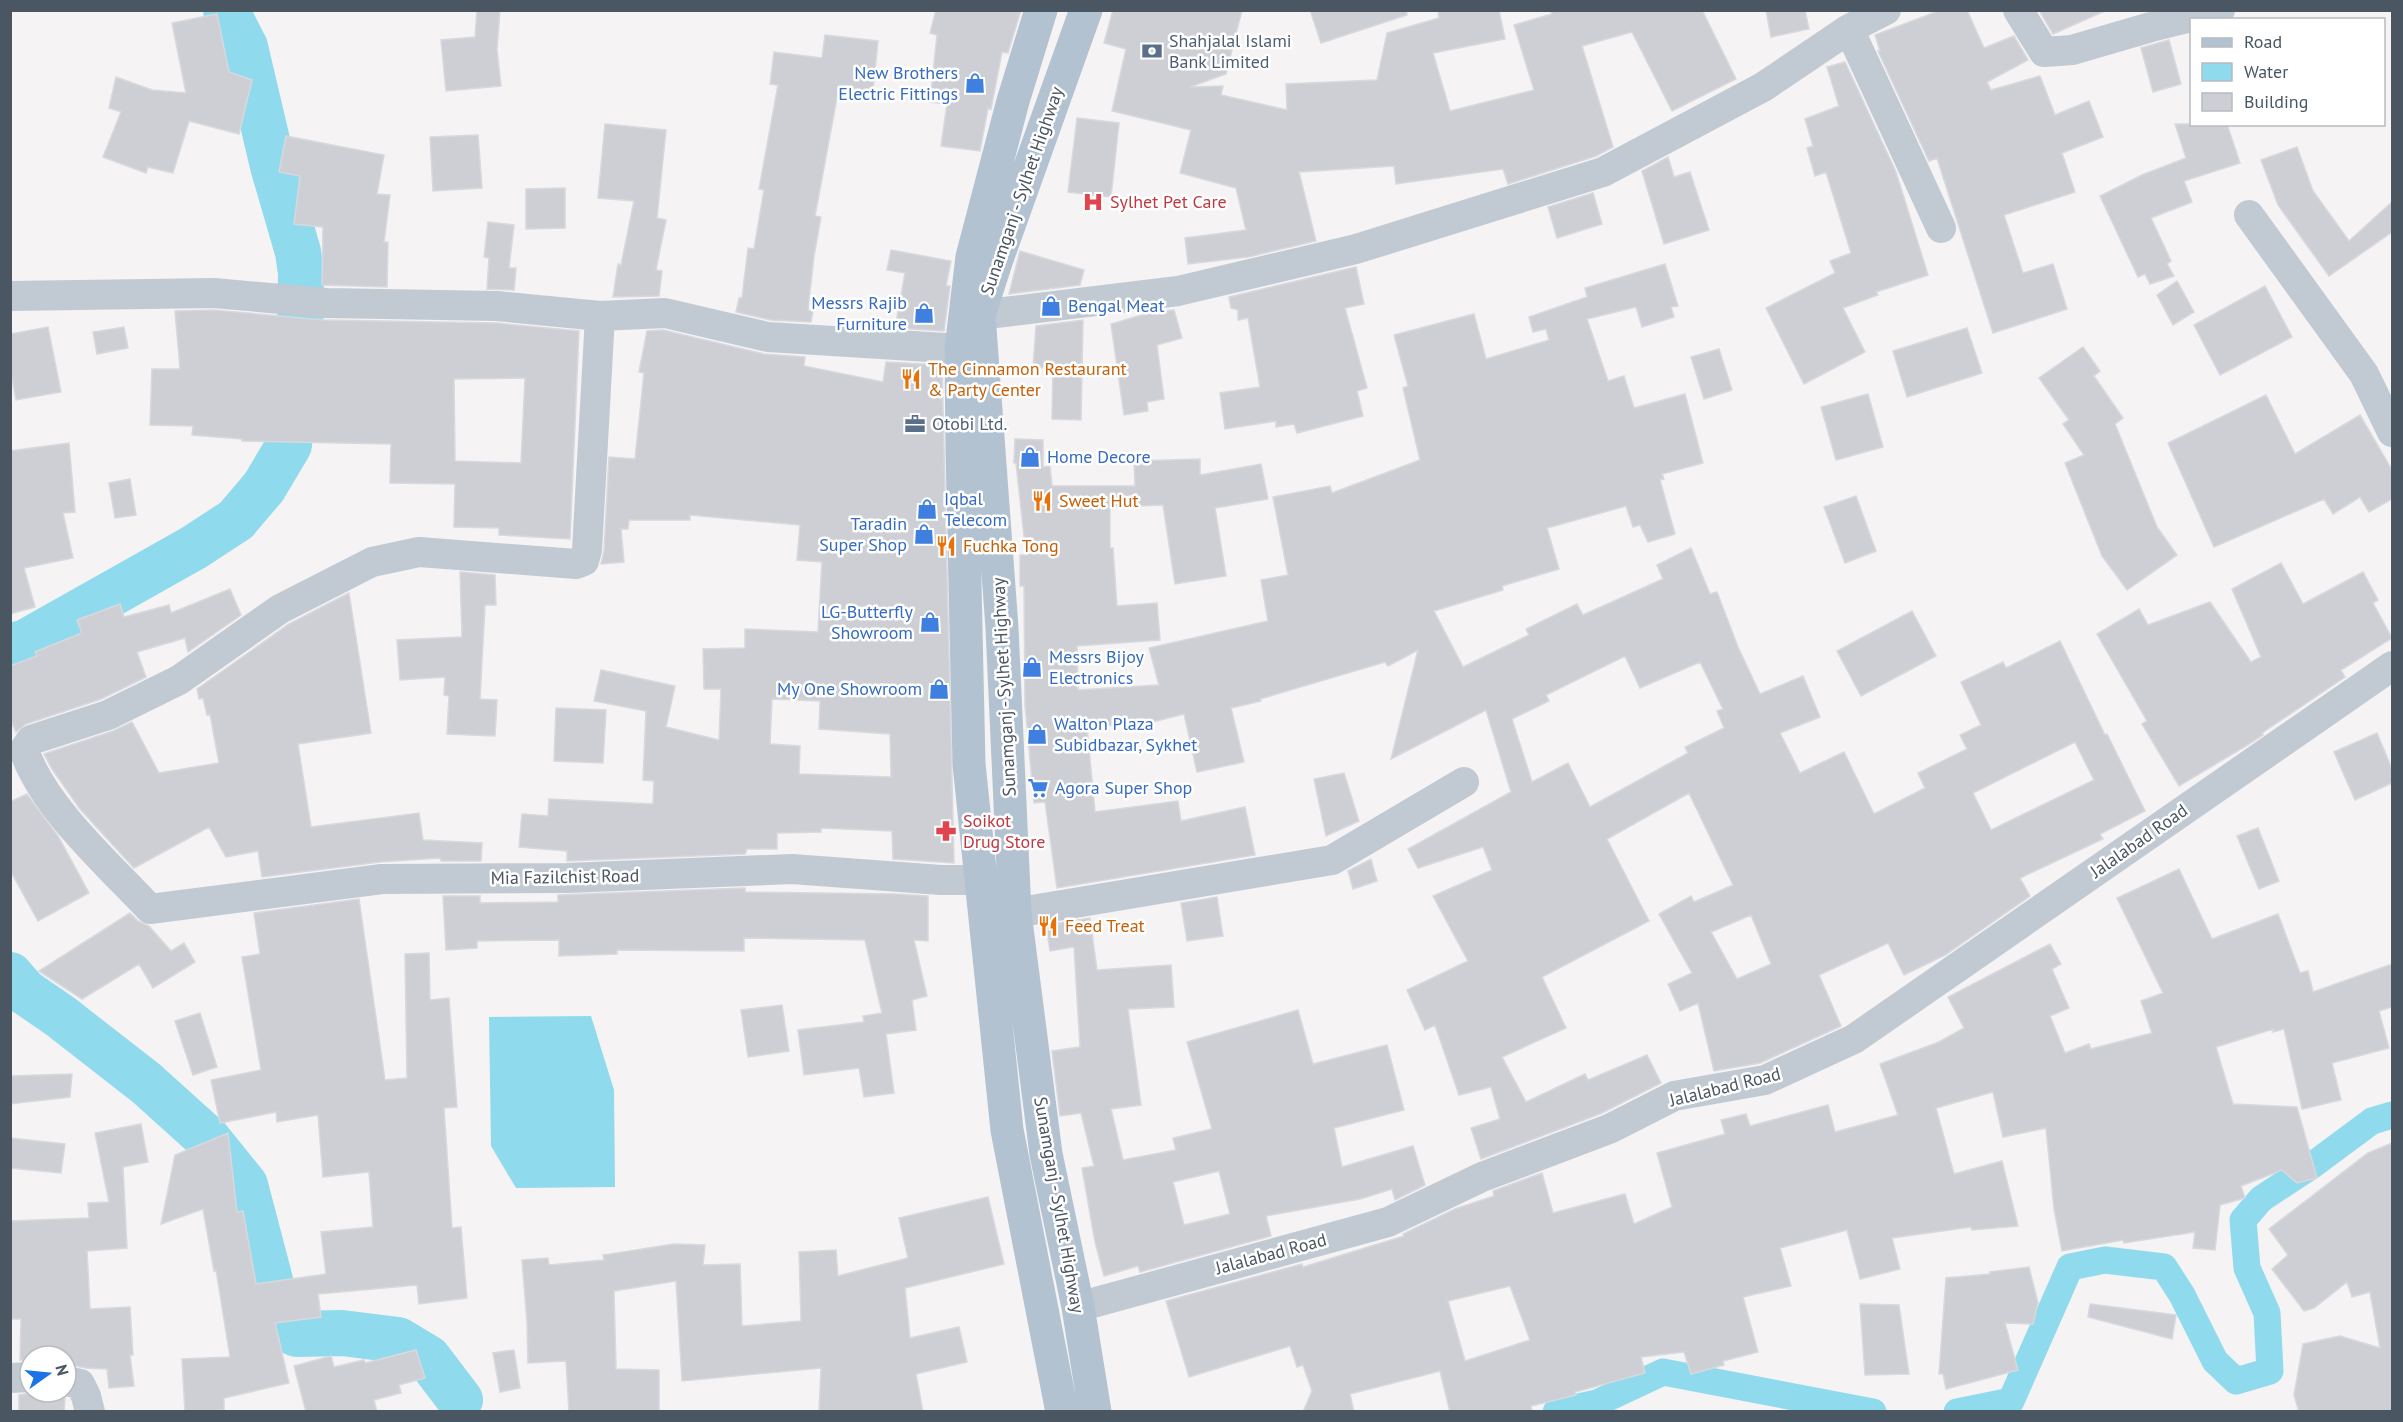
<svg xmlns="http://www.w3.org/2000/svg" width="2403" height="1422" font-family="'PT Sans',sans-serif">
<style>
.water{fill:#90daee}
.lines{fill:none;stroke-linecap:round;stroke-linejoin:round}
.canal{stroke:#90daee;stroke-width:27}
.river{stroke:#90daee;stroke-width:46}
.building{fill:#cdcfd5;stroke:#d7d9de;stroke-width:1.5;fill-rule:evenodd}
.minor{stroke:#c1cad2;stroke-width:30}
.major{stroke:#b3c2d1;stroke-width:33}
.labels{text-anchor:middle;stroke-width:5;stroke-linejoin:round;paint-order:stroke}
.service-label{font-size:18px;fill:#4e5e75;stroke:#fff;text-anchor:start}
.shop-label{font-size:18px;fill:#366cbe;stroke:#fff;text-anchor:start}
.street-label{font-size:18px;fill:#4a5661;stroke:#fff}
.health-label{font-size:18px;fill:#be3a42;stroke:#fff;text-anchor:start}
.food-label{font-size:18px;fill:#c56008;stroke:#fff;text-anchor:start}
</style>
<rect width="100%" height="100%" fill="#f5f3f3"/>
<!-- water -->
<path class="water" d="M591,1016L614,1090L615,1187L516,1188L491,1146L489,1017Z"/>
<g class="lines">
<!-- canal -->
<path class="canal" d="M1556,1412L1597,1403L1663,1372L1873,1412
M1957,1412L2011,1401L2070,1267L2105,1260L2164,1267L2182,1295L2215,1361L2236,1381L2270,1371L2267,1313L2247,1268L2243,1220L2261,1199L2314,1164L2372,1121L2392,1115"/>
<!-- river -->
<path class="river" d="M10,647L26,642L193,548L236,520L264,487L289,445L300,334L301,273L298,252L273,166L245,47L226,10
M10,975L25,992L60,1016L146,1083L207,1138L245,1185L277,1307L286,1329L297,1334L342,1333L398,1340L428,1358L460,1400"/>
</g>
<!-- building -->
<path class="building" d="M477,10H500L497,49L501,86L446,91L441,40L475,37Z
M936,10H1021L1008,53L1002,52L991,109L988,108L980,151L941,146L947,104L930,102L937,35L930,33Z
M1113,10H1242L1226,74L1190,87L1223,86L1221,95L1287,110L1286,84L1377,80L1387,33L1439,18L1438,10H1499L1505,39L1433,53L1450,111L1534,90L1514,25L1552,14L1550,10H1702L1736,79L1672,111L1632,32L1582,46L1613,147L1596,156L1508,184L1503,169L1396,184L1394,166L1299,172L1316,241L1248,257L1188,264L1185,238L1246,230L1236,188L1180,173L1191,130L1112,111L1126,49L1104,43Z
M1310,10H1406L1407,15L1321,43Z
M1766,10H1805L1809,29L1771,37Z
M1941,10H1967L1984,48L2014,36L2028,60L1987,82L1991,90L2040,76L2055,115L2089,101L2103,137L2062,153L2075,192L2004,215L2023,273L2053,264L2067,309L1993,333L1937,158L1929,161L1878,51H1880L1875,35Z
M2039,10H2107L2053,34Z
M217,14L229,72L252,80L239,134L189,121L173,173L148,167L146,173L103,157L121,112L109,108L116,77L152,90L186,93L172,23Z
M825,35L878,41L873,91L839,87L815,216L821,217L814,256L808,310L813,311L811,322L771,320L736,312L739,298H742L748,248L754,249L764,190L759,189L778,85L770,84L774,52L822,58Z
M2169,40L2181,84L2153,92L2141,48Z
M1845,62L1896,172L1928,275L1876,292L1878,295L1843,308L1865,352L1804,384L1766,308L1835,273L1830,261L1851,253L1826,172L1815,176L1807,148L1813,146L1805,119L1839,106L1827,67Z
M1077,118L1119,123L1111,197L1068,192Z
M605,124L666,130L657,218L666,220L656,270L662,271L659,296L613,297L618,264L621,265L634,201L598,198Z
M2175,124H2227L2240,163L2184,181L2192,202L2151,218L2171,261L2167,264L2174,276L2150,284L2145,274L2138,277L2100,196L2142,175L2186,158Z
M478,135L482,188L433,191L430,137Z
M286,136L384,155L377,194L390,195L384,242H388L387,287L322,285L323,227L294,224L300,176L279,172Z
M2297,147L2313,191L2349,241L2392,202V232L2329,276L2278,205L2261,160Z
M1668,157L1674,177L1690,172L1709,230L1664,244L1642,171Z
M565,188V228L526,229V189Z
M1593,193L1602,224L1557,238L1548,207Z
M488,222L514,225L509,268H516L514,290L487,289L489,258L484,257Z
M891,250L951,261L946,286H950L944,331L895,328L905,273L887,270Z
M1020,251L1084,270L1080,285L1009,294Z
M1665,264L1678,306L1671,307L1674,317L1642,327L1636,307L1587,319L1608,381L1624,376L1634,408L1685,394L1703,463L1662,474L1664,479L1660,480L1675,534L1648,542L1640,525L1633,527L1626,506L1547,528L1559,569L1502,586L1503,590L1434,611L1463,667L1529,635L1526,629L1577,604L1583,615L1663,579L1657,565L1691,548L1710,594L1717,592L1738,647L1760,694L1803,676L1820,717L1780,733L1800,773L1844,752L1874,814L1925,788L1918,773L1967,749L1960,735L1981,725L1961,682L2003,662L2006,668L2060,641L2105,735L2107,734L2145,811L2100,834L2103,839L2020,878L2030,896L1945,955L1904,975L1888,943L1819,975L1841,1026L1760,1063L1714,1071L1698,1003L1680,1011L1668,984L1692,973L1659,914L1691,896L1694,902L1733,885L1689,793L1607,839L1649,921L1542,977L1566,1028L1502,1057L1526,1102L1585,1074L1588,1080L1647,1055L1661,1083L1602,1113L1481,1159L1471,1128L1500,1119L1491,1087L1459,1095L1435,1025L1425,1030L1407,990L1468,961L1433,896L1492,870L1483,847L1418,868L1408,849L1511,792L1486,710L1391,759L1418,650L1388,666L1385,662L1260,699L1261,701L1231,708L1244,762L1197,772L1184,714L1149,723L1087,727L1095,812L1178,801L1181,821L1245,807L1255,855L1057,888L1045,802L1034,803L1025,705L1024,586H1020V555H1026L1016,463H1014L1015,439L1043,440V467L1050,466L1052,486H1135L1134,461L1200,459V475L1261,464L1268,499L1215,508L1226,576L1175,584L1163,505L1110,507V548H1113L1117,606L1157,603L1160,640L1077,646L1078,690L1159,685L1149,648L1268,621L1261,580L1288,575L1273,497L1330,486L1332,493L1420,460L1403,388L1408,386L1394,335L1474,314L1486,359L1549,340L1546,329L1533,332L1529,317L1587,297L1585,288ZM1625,656L1640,688L1700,662L1723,709L1717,711L1724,728L1685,747L1688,753L1590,807L1568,763L1532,782L1512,719L1549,701L1546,695ZM2075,742L2094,780L1991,830L1973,793ZM1751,915L1771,964L1737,979L1711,932Z
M1356,267L1364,304L1345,308L1367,388L1357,391L1363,416L1297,433L1294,424L1276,427V421L1225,429L1220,393L1260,387L1248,318L1238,320V310L1231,308L1229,297Z
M2177,281L2194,312L2173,325L2157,295Z
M2265,286L2292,337L2220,375L2194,325Z
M213,310L325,320L496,323L579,331L570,539L499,535V528L454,527L455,484L390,483L391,444L242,441V439L192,435L193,426L150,425L152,369H180L175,311ZM525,378L521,463L455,461L454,379Z
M1174,310L1182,338L1157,345L1164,399L1147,402L1148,411L1124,415L1111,324L1152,312Z
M1083,320L1081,420L1052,419L1053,366L1033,369L1036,326Z
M48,327L61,392L16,400L10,368V334Z
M124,327L128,348L97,354L93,332Z
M1967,328L1982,373L1907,397L1893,351Z
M663,330L764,354L805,357L804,366L883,382L886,362L942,365L954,863L893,859L892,831L821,828V832L777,833V849H747L745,854L567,861V851L519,847L522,814L548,816L549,799L653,804L654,781L643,780L646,711L594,701L601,670L675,686L666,727L719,740L721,689H704L703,649L745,648V629L818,632L822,562L797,560L800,525L690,515V520H629L628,529H621L624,562L601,564L604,551L609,457L635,459L644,373L639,372L647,331ZM772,699L820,701L819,729L890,734L891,777L799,774L800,746L770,744Z
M2083,347L2100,371L2094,376L2123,418L2115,424L2157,527L2177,555L2127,590L2102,556L2065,463L2084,455L2063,424L2069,420L2039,378Z
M1719,349L1732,390L1704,399L1691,357Z
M1868,394L1883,447L1836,460L1821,407Z
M2266,395L2295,454L2360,415L2392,470V499L2369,512L2360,497L2333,514L2324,499L2214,547L2168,443Z
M69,443L75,512L63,513L73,558L24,568L35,607L10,614V451Z
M130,479L136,515L115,518L109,483Z
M1856,496L1876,551L1845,563L1824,507Z
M2281,563L2303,604L2363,572L2378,600L2373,603L2392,638L2341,670L2345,677L2262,733L2263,735L2249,744L2179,786L2142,724L2147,721L2097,634L2139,609L2148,625L2210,602L2251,662L2261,657L2232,589Z
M460,572L495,575L496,605H485L480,699L497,700L495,736L447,734L449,696L444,695L445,677L400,680L397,640L462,637Z
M230,589L241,615L188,652L185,638L137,652L146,677L101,699L26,724L16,732L10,719V666L37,656L35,652L82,633L77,620L120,604L124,617L169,605L171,613Z
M349,593L371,733L298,744L311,827L419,813L423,840L482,843L481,861H441L440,858L380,862L262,877L258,851L226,857L209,827L134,868L80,809L52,769L44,754L113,731L132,722L159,773L219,763L210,714L207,715L203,698L199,699L197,689L289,624Z
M1912,611L1936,656L1861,696L1837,651Z
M556,708L606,710L603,763L554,761Z
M2377,733L2392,769V783L2355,800L2334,752Z
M1344,773L1359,821L1326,836L1314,779Z
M27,794L58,836L89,893L38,921L10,870V802Z
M2258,828L2279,881L2259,889L2237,836Z
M1371,859L1377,881L1353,889L1348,871Z
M2179,869L2212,939L2278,914L2300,973L2308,971L2313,992L2392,964V1007L2379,1011L2389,1048L2332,1063L2341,1100L2302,1109L2284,1029L2273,1032V1029L2216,1047L2233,1104L2297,1107L2317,1178L2297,1183L2282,1170L2241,1186L2245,1198L2220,1205L2215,1250L2193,1248L2195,1232L2124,1243L2123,1240L2062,1251L2054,1209L2046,1128L2003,1137L1993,1092L1936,1108L1954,1174L2002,1161L2018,1226L1972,1230L1971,1227L1892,1238L1900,1269L1860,1279L1847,1230L1780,1248L1791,1286L1743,1297L1758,1352L1723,1361L1724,1365L1691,1374L1684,1352L1641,1357L1645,1373L1575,1392L1576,1395L1531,1406L1532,1412H1450L1440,1371L1350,1394L1354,1412H1303L1312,1391L1303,1365L1297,1367L1290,1346L1189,1377L1166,1301L1302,1264L1303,1267L1404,1236L1403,1234L1455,1209L1494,1196L1493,1191L1542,1173L1553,1213L1625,1194L1634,1224L1672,1207L1657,1153L1725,1134L1721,1120L1746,1114L1750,1126L1828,1105L1835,1132L1898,1115L1880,1064L1939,1042L1964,1028L1948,997L2050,944L2061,964L2052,969L2069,1008L2050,1016L2065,1053L2089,1044L2091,1049L2152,1033L2141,1001L2163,993L2117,898ZM1510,1286L1530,1340L1465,1361L1448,1301Z
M745,888V892L894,894L928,896V941L914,940L927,996L912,1000L916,1030L886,1034L894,1093L864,1097L859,1068L804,1075L798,1030L864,1022L863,1016L882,1013L865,940L744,938V951L617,950V954L559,956V940L477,941V948L446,950L443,896H480V903L558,902V895Z
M1217,897L1223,936L1187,941L1181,903Z
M359,899L385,1080L407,1078L405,954L429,953L430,1000L449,998L457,1107L444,1108L452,1228L461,1227L467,1298L419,1304L417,1285L318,1294L321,1317L275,1323L289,1383L224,1398V1410L185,1412L182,1359L230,1357L216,1270L214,1271L203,1209L161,1224L175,1155L228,1133L237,1212L243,1211L256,1284L326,1274L321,1232L373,1227L369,1172L323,1177L318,1115L277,1122L276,1112L220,1123L211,1080L261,1070L242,957L260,954L254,913Z
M130,913L138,921L149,926L171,951L184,943L195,962L153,988L139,964L82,999L39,971Z
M1090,918L1097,970L1171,965L1174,1007L1128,1009L1141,1105L1111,1109L1123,1160L1176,1150L1173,1138L1212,1129L1187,1042L1298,1010L1313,1064L1387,1045L1404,1110L1334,1128L1342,1167L1413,1146L1425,1185L1395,1200L1392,1189L1360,1199L1266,1216L1271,1236L1140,1272L1138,1266L1104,1276L1095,1242L1082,1168L1094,1166L1081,1113L1060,1116L1052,1051L1080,1047L1074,947L1050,951L1046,925ZM1219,1171L1230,1214L1184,1225L1173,1182Z
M782,1005L789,1051L748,1057L741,1010Z
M200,1013L217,1067L193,1075L175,1021Z
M72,1074L70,1097L10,1104V1076Z
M141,1124L148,1162L123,1167L127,1248L87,1251L90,1309L130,1307L133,1355H130L134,1386L109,1388L107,1369L86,1368L66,1364V1356H30V1360H20L21,1319H10V1221L89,1218L88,1203L109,1202L95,1133Z
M10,1138L65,1144L61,1173L10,1168Z
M2392,1143V1412H2299L2294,1395L2303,1344L2340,1336L2380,1348L2370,1292L2352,1297L2347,1282L2314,1308L2304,1311L2272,1269L2288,1255L2269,1229L2368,1153Z
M988,1197L1004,1264L905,1288L910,1338L959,1327L967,1362L916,1374L923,1412H819L821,1368L682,1381L676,1281L614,1291L616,1369L659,1370V1412H569L566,1361L528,1363L527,1322L522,1260L548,1258L549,1265L604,1260L603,1255L674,1244L705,1245L703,1265L740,1264L742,1326L801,1321L799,1252L836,1250L838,1276L908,1258L899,1218Z
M2029,1267L2038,1303L2033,1324L2005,1323L2018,1370L1946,1389L1943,1374H1939L1946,1278L1990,1274V1272Z
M1860,1304L1899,1305L1909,1374L1865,1375Z
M2090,1304L2176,1315L2172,1339L2088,1317Z
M416,1350L425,1378L399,1385L401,1393L374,1400L377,1412H306L294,1366L331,1356L334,1367L364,1360L365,1363Z
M514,1350L520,1388L500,1392L493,1353Z
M38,1392H53L65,1398L64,1412H19V1395Z"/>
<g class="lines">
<!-- minor -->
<path class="minor" d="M2018,10L2044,52L2072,50L2151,27L2220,10
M1849,29L1941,228
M2249,215L2364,374L2392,432
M10,296L214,293L326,303L497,306L600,316L665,313L768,337L961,349
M979,315L1178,291L1356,249L1603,172L1763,87L1849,29L1886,10
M600,316L587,550L584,561L576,564L419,552L372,562L280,609L179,680L108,715L31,740L24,750C43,807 109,865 150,909L382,879L567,878L792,869L941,880H981
M1015,913L1332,860L1464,782
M1078,1307L1388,1222L1482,1177L1609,1129L1674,1096L1765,1080L1854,1039L2392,666
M10,1378L30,1377
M66,1381L80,1384L86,1396L90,1412"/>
<!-- major -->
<path class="major" d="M1041,10L1013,101L972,257L961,349L962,448L969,764L1007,1130L1062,1412
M1086,10L996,262L979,315L1002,628L1015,913L1046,1154L1078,1307L1095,1412"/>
</g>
<!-- icons -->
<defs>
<g id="bank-bare" transform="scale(1.62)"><path d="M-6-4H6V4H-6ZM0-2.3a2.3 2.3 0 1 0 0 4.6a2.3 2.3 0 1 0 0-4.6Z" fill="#5c6f8a" stroke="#fff" stroke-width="2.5" paint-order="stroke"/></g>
<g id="shop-bare" transform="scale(1.62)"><path d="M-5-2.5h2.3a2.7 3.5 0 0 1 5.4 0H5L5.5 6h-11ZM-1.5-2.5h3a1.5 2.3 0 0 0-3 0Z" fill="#3f7fe0" stroke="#fff" stroke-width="2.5" paint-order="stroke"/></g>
<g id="hospital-bare" transform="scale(1.62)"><path d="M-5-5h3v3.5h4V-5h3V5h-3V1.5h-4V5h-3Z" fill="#e0444e" stroke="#fff" stroke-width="2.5" paint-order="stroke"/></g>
<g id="restaurant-bare" transform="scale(1.62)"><path d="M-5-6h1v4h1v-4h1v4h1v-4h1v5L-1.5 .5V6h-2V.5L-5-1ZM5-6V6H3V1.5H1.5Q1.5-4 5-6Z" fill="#e8710a" stroke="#fff" stroke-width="2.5" paint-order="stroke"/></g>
<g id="office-bare" transform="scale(1.62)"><path d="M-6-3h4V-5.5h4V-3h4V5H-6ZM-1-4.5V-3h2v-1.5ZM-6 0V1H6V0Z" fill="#5c6f8a" stroke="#fff" stroke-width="2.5" paint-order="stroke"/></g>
<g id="supermarket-bare" transform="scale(1.62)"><path d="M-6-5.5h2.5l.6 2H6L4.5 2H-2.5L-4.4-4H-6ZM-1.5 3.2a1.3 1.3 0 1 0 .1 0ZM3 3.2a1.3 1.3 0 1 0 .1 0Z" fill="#3f7fe0" stroke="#fff" stroke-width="2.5" paint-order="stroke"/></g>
<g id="pharmacy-bare" transform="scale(1.62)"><path d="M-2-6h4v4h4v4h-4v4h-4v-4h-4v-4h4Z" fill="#e0444e" stroke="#fff" stroke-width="2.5" paint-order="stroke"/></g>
</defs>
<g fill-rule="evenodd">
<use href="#bank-bare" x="1152" y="51"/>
<use href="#shop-bare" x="975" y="83"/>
<use href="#hospital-bare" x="1093" y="202"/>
<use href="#shop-bare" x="1051" y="306"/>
<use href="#shop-bare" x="924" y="313"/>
<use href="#restaurant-bare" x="911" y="379"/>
<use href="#office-bare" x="915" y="424"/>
<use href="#shop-bare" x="1030" y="457"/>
<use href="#restaurant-bare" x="1042" y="501"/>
<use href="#shop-bare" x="927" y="509"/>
<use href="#shop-bare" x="924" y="534"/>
<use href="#restaurant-bare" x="946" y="546"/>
<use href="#shop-bare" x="930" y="622"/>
<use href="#shop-bare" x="1032" y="667"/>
<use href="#shop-bare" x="939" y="689"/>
<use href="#shop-bare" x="1037" y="734"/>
<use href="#supermarket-bare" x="1038" y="788"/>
<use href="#pharmacy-bare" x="946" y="831"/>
<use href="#restaurant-bare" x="1048" y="926"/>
</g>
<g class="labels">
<!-- service labels -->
<g class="service-label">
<text x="1169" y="47">Shahjalal Islami<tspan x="1169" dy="21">Bank Limited</tspan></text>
<text x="932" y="430">Otobi Ltd.</text>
</g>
<!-- shop labels -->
<g class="shop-label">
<text x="958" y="79" text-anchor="end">New Brothers<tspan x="958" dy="21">Electric Fittings</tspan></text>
<text x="907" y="309" text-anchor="end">Messrs Rajib<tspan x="907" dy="21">Furniture</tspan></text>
<text x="1068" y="312">Bengal Meat</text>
<text x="1047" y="463">Home Decore</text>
<text x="944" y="505">Iqbal<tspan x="944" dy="21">Telecom</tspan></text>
<text x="907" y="530" text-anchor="end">Taradin<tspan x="907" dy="21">Super Shop</tspan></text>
<text x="913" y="618" text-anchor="end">LG-Butterfly<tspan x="913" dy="21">Showroom</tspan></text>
<text x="1049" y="663">Messrs Bijoy<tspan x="1049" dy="21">Electronics</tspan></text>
<text x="922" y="695" text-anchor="end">My One Showroom</text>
<text x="1054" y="730">Walton Plaza<tspan x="1054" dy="21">Subidbazar, Sykhet</tspan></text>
<text x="1055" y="794">Agora Super Shop</text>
</g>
<!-- street labels -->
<g class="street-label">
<text transform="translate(1022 191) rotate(-71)" y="6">Sunamganj - Sylhet Highway</text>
<text transform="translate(1004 687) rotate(-93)" y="6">Sunamganj - Sylhet Highway</text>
<text transform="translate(2139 841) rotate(-35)" y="6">Jalalabad Road</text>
<text transform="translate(565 877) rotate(-1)" y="6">Mia Fazilchist Road</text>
<text transform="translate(1725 1087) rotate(-14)" y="6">Jalalabad Road</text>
<text transform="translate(1059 1205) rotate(80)" y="6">Sunamganj - Sylhet Highway</text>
<text transform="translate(1271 1254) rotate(-15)" y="6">Jalalabad Road</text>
</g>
<!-- health labels -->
<g class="health-label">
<text x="1110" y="208">Sylhet Pet Care</text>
<text x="963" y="827">Soikot<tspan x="963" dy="21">Drug Store</tspan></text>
</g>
<!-- food labels -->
<g class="food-label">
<text x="928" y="375">The Cinnamon Restaurant<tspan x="928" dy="21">&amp; Party Center</tspan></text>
<text x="1059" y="507">Sweet Hut</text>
<text x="963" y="552">Fuchka Tong</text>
<text x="1065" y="932">Feed Treat</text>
</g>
</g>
<!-- border -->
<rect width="2403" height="1422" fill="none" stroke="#4a5661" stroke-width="24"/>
<!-- legend -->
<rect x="2190" y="18" width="195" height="108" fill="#ffffff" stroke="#b7bbc0" stroke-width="1.5"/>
<rect x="2202" y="38" width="30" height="9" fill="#b3c2d1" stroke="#b7bbc0" stroke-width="1.5"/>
<text x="2244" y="48" font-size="18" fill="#4a5661">Road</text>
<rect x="2202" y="63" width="30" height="18" fill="#90daee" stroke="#b7bbc0" stroke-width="1.5"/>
<text x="2244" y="78" font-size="18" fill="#4a5661">Water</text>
<rect x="2202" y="93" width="30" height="18" fill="#cdcfd5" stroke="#b7bbc0" stroke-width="1.5"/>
<text x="2244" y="108" font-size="18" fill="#4a5661">Building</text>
<!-- north arrow -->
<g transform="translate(48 1374) rotate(75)"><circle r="28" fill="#ffffff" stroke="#b7bbc0" stroke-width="1.5"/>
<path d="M0-4.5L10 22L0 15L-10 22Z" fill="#1a73e8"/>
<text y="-9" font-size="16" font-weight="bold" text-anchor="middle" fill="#4a5661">N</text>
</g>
</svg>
